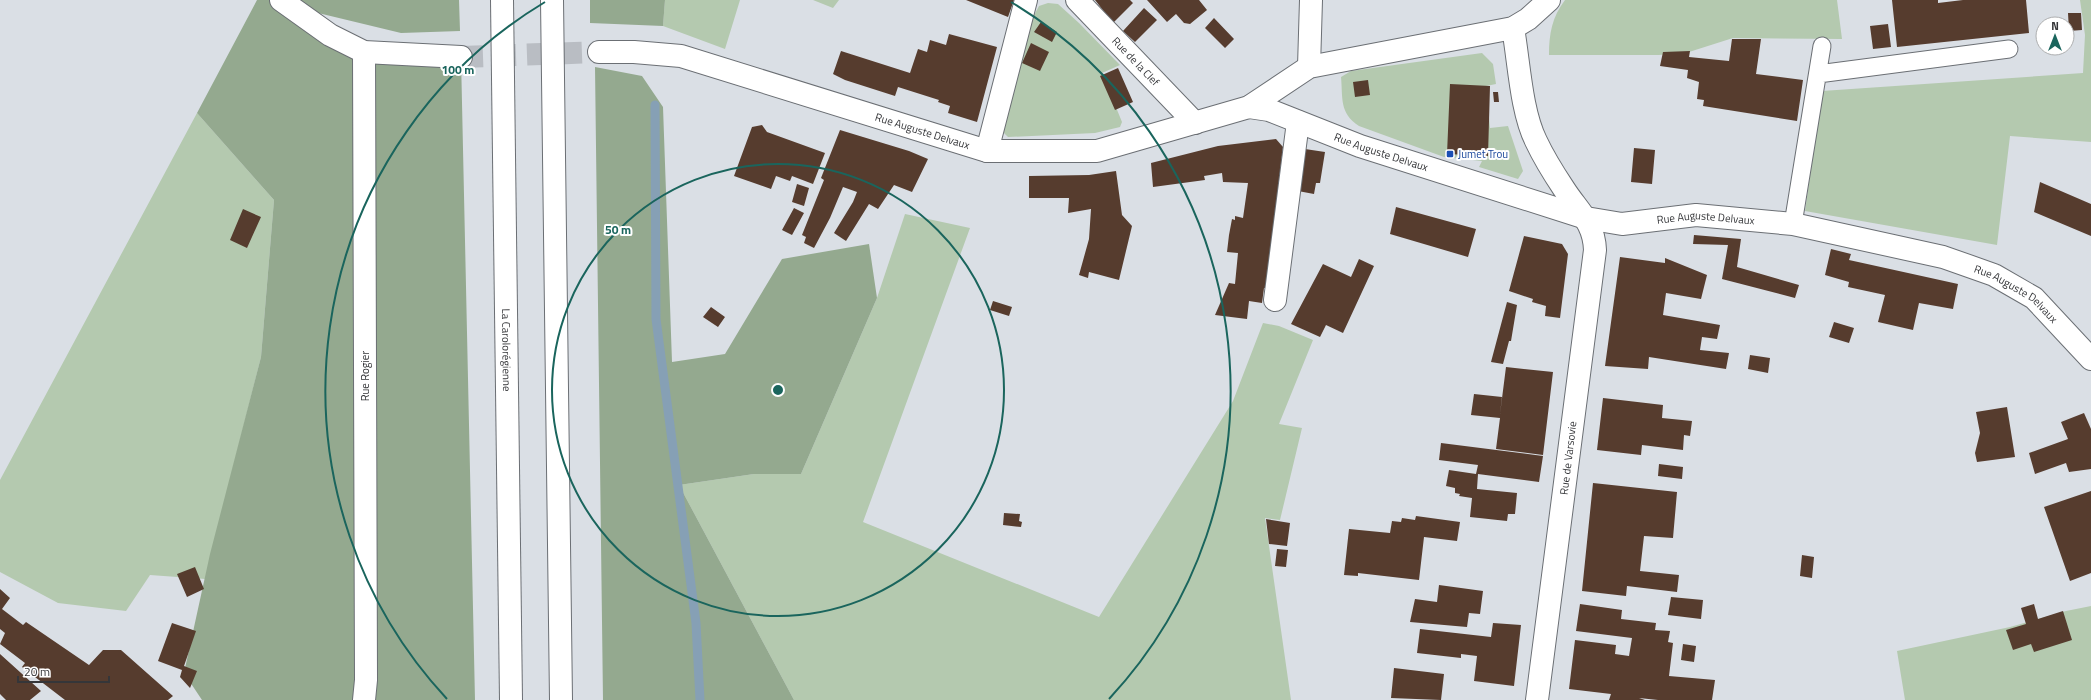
<svg xmlns="http://www.w3.org/2000/svg" width="2091" height="700" font-family="'Titillium Web',sans-serif">
<style>
.green{fill:#b4c9af}
.forest{fill:#94a98f}
.lines{fill:none;stroke-linecap:round;stroke-linejoin:round}
.stream{stroke:#86a0b5;stroke-width:9}
.building{fill:#563c2e}
.minor-tunnel{stroke:#b9bdc3;stroke-width:22;stroke-dasharray:22 11;stroke-linecap:butt}
.service-casing{stroke:#6b6f74;stroke-width:19}
.minor-casing{stroke:#6b6f74;stroke-width:24}
.motorway-casing{stroke:#6b6f74;stroke-width:24}
.service{stroke:#fff;stroke-width:17}
.minor{stroke:#fff;stroke-width:22}
.motorway{stroke:#fff;stroke-width:22}
.ring{fill:none;stroke:#1a655d;stroke-width:2}
.transit-dot{fill:#1a4fb4;stroke:#fff;stroke-width:1.5}
.labels{text-anchor:middle;stroke-width:4;stroke-linejoin:round;paint-order:stroke}
.street-label{font-size:11px;fill:#353639;stroke:#fff}
.transit-label{font-size:11px;fill:#164399;stroke:#fff;text-anchor:start}
.centre{fill:#1a655d;stroke:#fff;stroke-width:2}
.ring-label{font-size:12px;text-anchor:middle;font-weight:bold;fill:#1a655d;stroke:#fff;stroke-width:4;stroke-linejoin:round;paint-order:stroke}
</style>
<rect width="100%" height="100%" fill="#dadfe5"/>
<!-- green -->
<path class="green" d="M665,0H740L725,49L663,26Z
M813,0H839L833,8Z
M1565,0H1837L1842,39L1733,38L1689,52L1659,55H1549C1549,34 1552,17 1565,0Z
M2080,0H2091V142L2010,136L1997,245L1805,211L1822,91L2083,73L2085,35Z
M1048,3L1058,4L1079,23L1120,65L1102,73L1122,122L1120,127L1095,133L1008,137L1002,131L1032,19L1039,6Z
M1482,53L1493,64L1496,84L1486,86L1490,128L1508,126L1523,171L1518,179L1479,167L1482,161L1444,157L1359,126C1339,113 1343,98 1341,77L1351,71Z
M197,113L274,200L261,357L205,579L150,575L126,611L58,603L0,572V480Z
M905,214L970,228L863,522L1099,617L1233,401L1263,323L1279,326L1313,340L1279,424L1302,428L1280,520L1265,518L1291,700H794L679,485L754,474H801L877,298Z
M2091,606V700H1905L1897,651L2010,627L2066,611Z"/>
<!-- forest -->
<path class="forest" d="M257,0H281L330,35L461,57L475,700H202L184,673L210,554L261,357L274,200L197,113Z
M287,0H459L460,31L401,33L314,12Z
M590,0H665L663,26L590,23Z
M595,67L642,76L663,107L672,362L725,354L782,259L869,244L877,298L801,474H754L679,485L794,700H603Z"/>
<g class="lines">
<!-- stream -->
<path class="stream" d="M655,105L656,319L696,623L700,700"/>
</g>
<!-- building -->
<path class="building" d="M966,0H1014L1008,17Z
M1095,0H1130L1133,3L1113,23Z
M1147,0H1199L1207,10L1190,24L1184,23L1176,14L1167,22Z
M1892,0H1938V3L1963,0H2026L2029,33L1897,47Z
M1144,8L1157,20L1135,42L1123,31Z
M2068,13H2081L2082,30L2069,31Z
M1214,18L1234,39L1225,48L1205,28Z
M1041,22L1057,32L1052,42L1034,32Z
M1888,24L1891,47L1873,49L1870,26Z
M949,34L997,47L977,122L948,113L950,106L938,102L939,100L898,87L895,96L845,80L833,74L841,51L910,73L918,49L927,52L930,40L946,45Z
M1732,39H1761L1756,74L1803,80L1797,121L1703,106L1704,100L1697,99L1699,82L1687,78L1688,70L1660,66L1663,52L1690,51L1689,57L1729,61Z
M1031,43L1049,52L1040,71L1022,63Z
M1118,68L1133,102L1115,110L1100,76Z
M1368,80L1370,95L1355,97L1353,82Z
M1450,84L1490,86L1488,156L1447,154Z
M1493,92H1498L1499,102H1494Z
M762,125L767,132L825,153L813,184L792,176L790,181L776,176L771,189L734,176L752,127Z
M840,130L909,151L928,159L912,192L894,185L878,209L869,204L846,241L834,233L853,202L857,192L843,187L830,218L814,248L804,243L806,237L802,235L824,180L821,178Z
M1276,139L1283,147L1266,288H1264L1262,303L1249,301L1247,319L1215,315L1229,283L1235,284L1238,253L1227,252L1229,235L1232,219L1235,220V216L1243,218L1248,183L1223,182L1222,173L1204,176L1205,180L1153,187L1151,163L1218,146Z
M1634,148L1655,150L1652,184L1631,182Z
M1305,149L1325,152L1320,183H1316L1314,194L1298,191Z
M1116,171L1122,215L1132,226L1119,280L1089,272L1088,278L1079,275L1089,239L1091,209L1068,213L1069,198H1029V176L1089,175Z
M2040,182L2091,204V236L2034,212Z
M797,184L809,188L804,206L792,202Z
M1396,207L1476,229L1468,257L1390,234Z
M794,208L804,213L792,235L782,230Z
M243,209L261,217L247,248L230,240Z
M1694,235L1741,239L1737,267L1799,285L1795,298L1722,279L1728,245L1693,244Z
M1524,236L1562,244L1568,254L1560,318L1545,316L1546,306L1532,302L1533,299L1509,291Z
M1831,249L1851,254L1849,260L1958,284L1953,309L1919,303L1913,330L1878,322L1885,295L1848,287L1849,282L1825,275Z
M1620,257L1665,263V258L1707,275L1701,299L1666,293L1663,315L1720,325L1717,339L1702,337L1700,350L1729,353L1726,369L1649,357L1648,369L1605,366Z
M1359,259L1374,266L1343,333L1326,325L1320,337L1291,324L1323,264L1351,277Z
M993,301L1012,307L1009,316L990,310Z
M1507,302L1517,305L1511,341H1509L1503,364L1491,362Z
M711,307L725,317L718,327L703,317Z
M1834,322L1854,328L1849,343L1829,337Z
M1750,355L1770,358L1768,373L1748,369Z
M1506,367L1553,372L1543,455L1496,449L1500,418L1471,415L1474,394L1502,397L1500,414Z
M1603,398L1663,405L1662,418L1692,421L1690,436L1684,435L1683,450L1642,445L1641,455L1597,450Z
M2007,407L2015,457L1977,462L1975,453L1980,433L1976,412Z
M2084,413L2091,429V469L2069,472L2066,463L2035,474L2029,453L2068,439L2061,422Z
M1441,443L1543,456L1539,482L1478,474L1477,489L1517,493L1515,514H1508L1507,521L1470,517L1472,498L1459,496L1460,494L1455,493V488L1446,486L1449,470L1476,474L1478,465L1439,460Z
M1659,464L1683,467L1682,479L1658,476Z
M1593,483L1677,492L1673,538L1644,536L1640,571L1679,575L1677,592L1627,586L1626,596L1582,591Z
M2091,491V573L2070,581L2044,507Z
M1004,513L1020,514L1019,521L1022,522L1021,527L1003,525Z
M1416,516L1460,522L1457,541L1424,537L1419,580L1358,573V576L1344,575L1349,529L1390,533L1392,521L1401,522L1402,518L1415,520Z
M1266,519L1290,523L1287,546L1269,544Z
M1277,549L1288,550L1286,567L1275,566Z
M1802,555L1814,557L1812,578L1800,576Z
M195,567L204,589L187,597L177,574Z
M1439,585L1483,591L1480,614L1469,613L1467,627L1410,622L1415,599L1437,602Z
M0,589L10,598L2,609L23,625L26,622L89,665L103,650H121L173,696L168,700H65L22,667L25,663L0,644L5,633L0,629Z
M1671,597L1703,600L1701,619L1668,615Z
M1580,604L1622,610L1621,619L1656,623L1655,630L1670,631L1668,642L1673,643L1669,676L1715,680L1712,700H1658L1639,698L1645,700H1609L1611,694L1569,689L1575,640L1616,645L1615,654L1629,656L1632,638L1576,631Z
M2034,604L2038,619L2063,611L2072,640L2034,652L2031,644L2013,650L2006,630L2026,624L2021,608Z
M172,623L196,631L184,666L197,671L190,688L180,677L182,670L158,661Z
M1493,623L1521,625L1514,686L1474,681L1477,656L1461,654V658L1417,653L1420,629L1491,637Z
M1683,644L1696,646L1694,662L1681,660Z
M0,654L41,691L30,700H6L0,694Z
M1394,668L1444,674L1441,700L1391,698Z"/>
<g class="lines">
<!-- minor-tunnel -->
<path class="minor-tunnel" d="M461,57L599,52"/>
<!-- service casing -->
<g class="service-casing">
<path id="service" d="M1818,74L2009,49
M1793,224L1822,46"/>
</g>
<!-- minor casing -->
<g class="minor-casing">
<g id="minor">
<path d="M281,0L330,35L364,52L461,57"/>
<path id="s1" d="M1077,0L1195,123"/>
<path d="M1513,28C1519,62 1521,111 1536,141C1544,158 1554,174 1564,189C1578,211 1594,222 1595,250L1537,700"/>
<path id="s2" d="M599,52H634L681,56L987,151H1097L1249,107L1309,67L1513,28L1528,19L1549,0"/>
<path d="M1309,67L1311,0"/>
<path id="s3" d="M1249,107L1269,110L1360,146L1586,218L1622,224L1696,215L1793,224L1943,257L1994,275L2034,298L2091,359"/>
<path d="M987,151L1026,0"/>
<path d="M1275,300L1298,122"/>
<path d="M364,700L366,680L364,52"/>
</g>
</g>
<!-- motorway casing -->
<g class="motorway-casing">
<g id="motorway">
<path id="s4" d="M502,0L511,700"/>
<path d="M552,0L561,700"/>
</g>
</g>
<!-- service -->
<use href="#service" class="service"/>
<!-- minor -->
<use href="#minor" class="minor"/>
<!-- motorway -->
<use href="#motorway" class="motorway"/>
</g>
<!-- distance rings -->
<g class="ring">
<circle cx="778" cy="390" r="226"/>
<path d="M447 699A453 453 0 0 1 545 2M1011 2A453 453 0 0 1 1109 699"/>
</g>
<!-- markers -->
<rect class="transit-dot" x="1446" y="150" width="8" height="8" rx="2"/>
<g class="labels">
<!-- street labels -->
<g class="street-label">
<text dy="4" stroke="none"><textPath href="#s1" startOffset="85">Rue de la Clef</textPath></text>
<text dy="4" stroke="none"><textPath href="#s2" startOffset="335">Rue Auguste Delvaux</textPath></text>
<text dy="4" stroke="none"><textPath href="#s3" startOffset="140">Rue Auguste Delvaux</textPath></text>
<text dy="4" stroke="none"><textPath href="#s3" startOffset="476">Rue Auguste Delvaux</textPath></text>
<text dy="4" stroke="none"><textPath href="#s3" startOffset="800">Rue Auguste Delvaux</textPath></text>
<text dy="4" stroke="none"><textPath href="#s4" startOffset="350">La Carolorégienne</textPath></text>
<text transform="translate(365 376) rotate(-90)" y="4">Rue Rogier</text>
<text transform="translate(1568 458) rotate(-83)" y="4">Rue de Varsovie</text>
</g>
<!-- transit labels -->
<g class="transit-label">
<text x="1458" y="158">Jumet Trou</text>
</g>
</g>
<circle cx="778" cy="390" r="6" class="centre"/>
<g class="ring-label">
<text x="458" y="74">100 m</text>
<text x="618" y="234">50 m</text>
</g>
<!-- north arrow -->
<g transform="translate(2055 36)"><circle r="19" fill="#ffffff" stroke="#aeafb0"/>
<path d="M0-3L7 15L0 10L-7 15Z" fill="#1a655d"/>
<text y="-6" font-size="11" font-weight="bold" text-anchor="middle" fill="#353639">N</text>
</g>
<!-- scale -->
<path d="M18 676v6h91v-6" fill="none" stroke="#353639" stroke-width="2"/>
<text x="24" y="676" font-size="12" fill="#353639" stroke="#ffffff" stroke-width="3" paint-order="stroke">20 m</text>
</svg>
